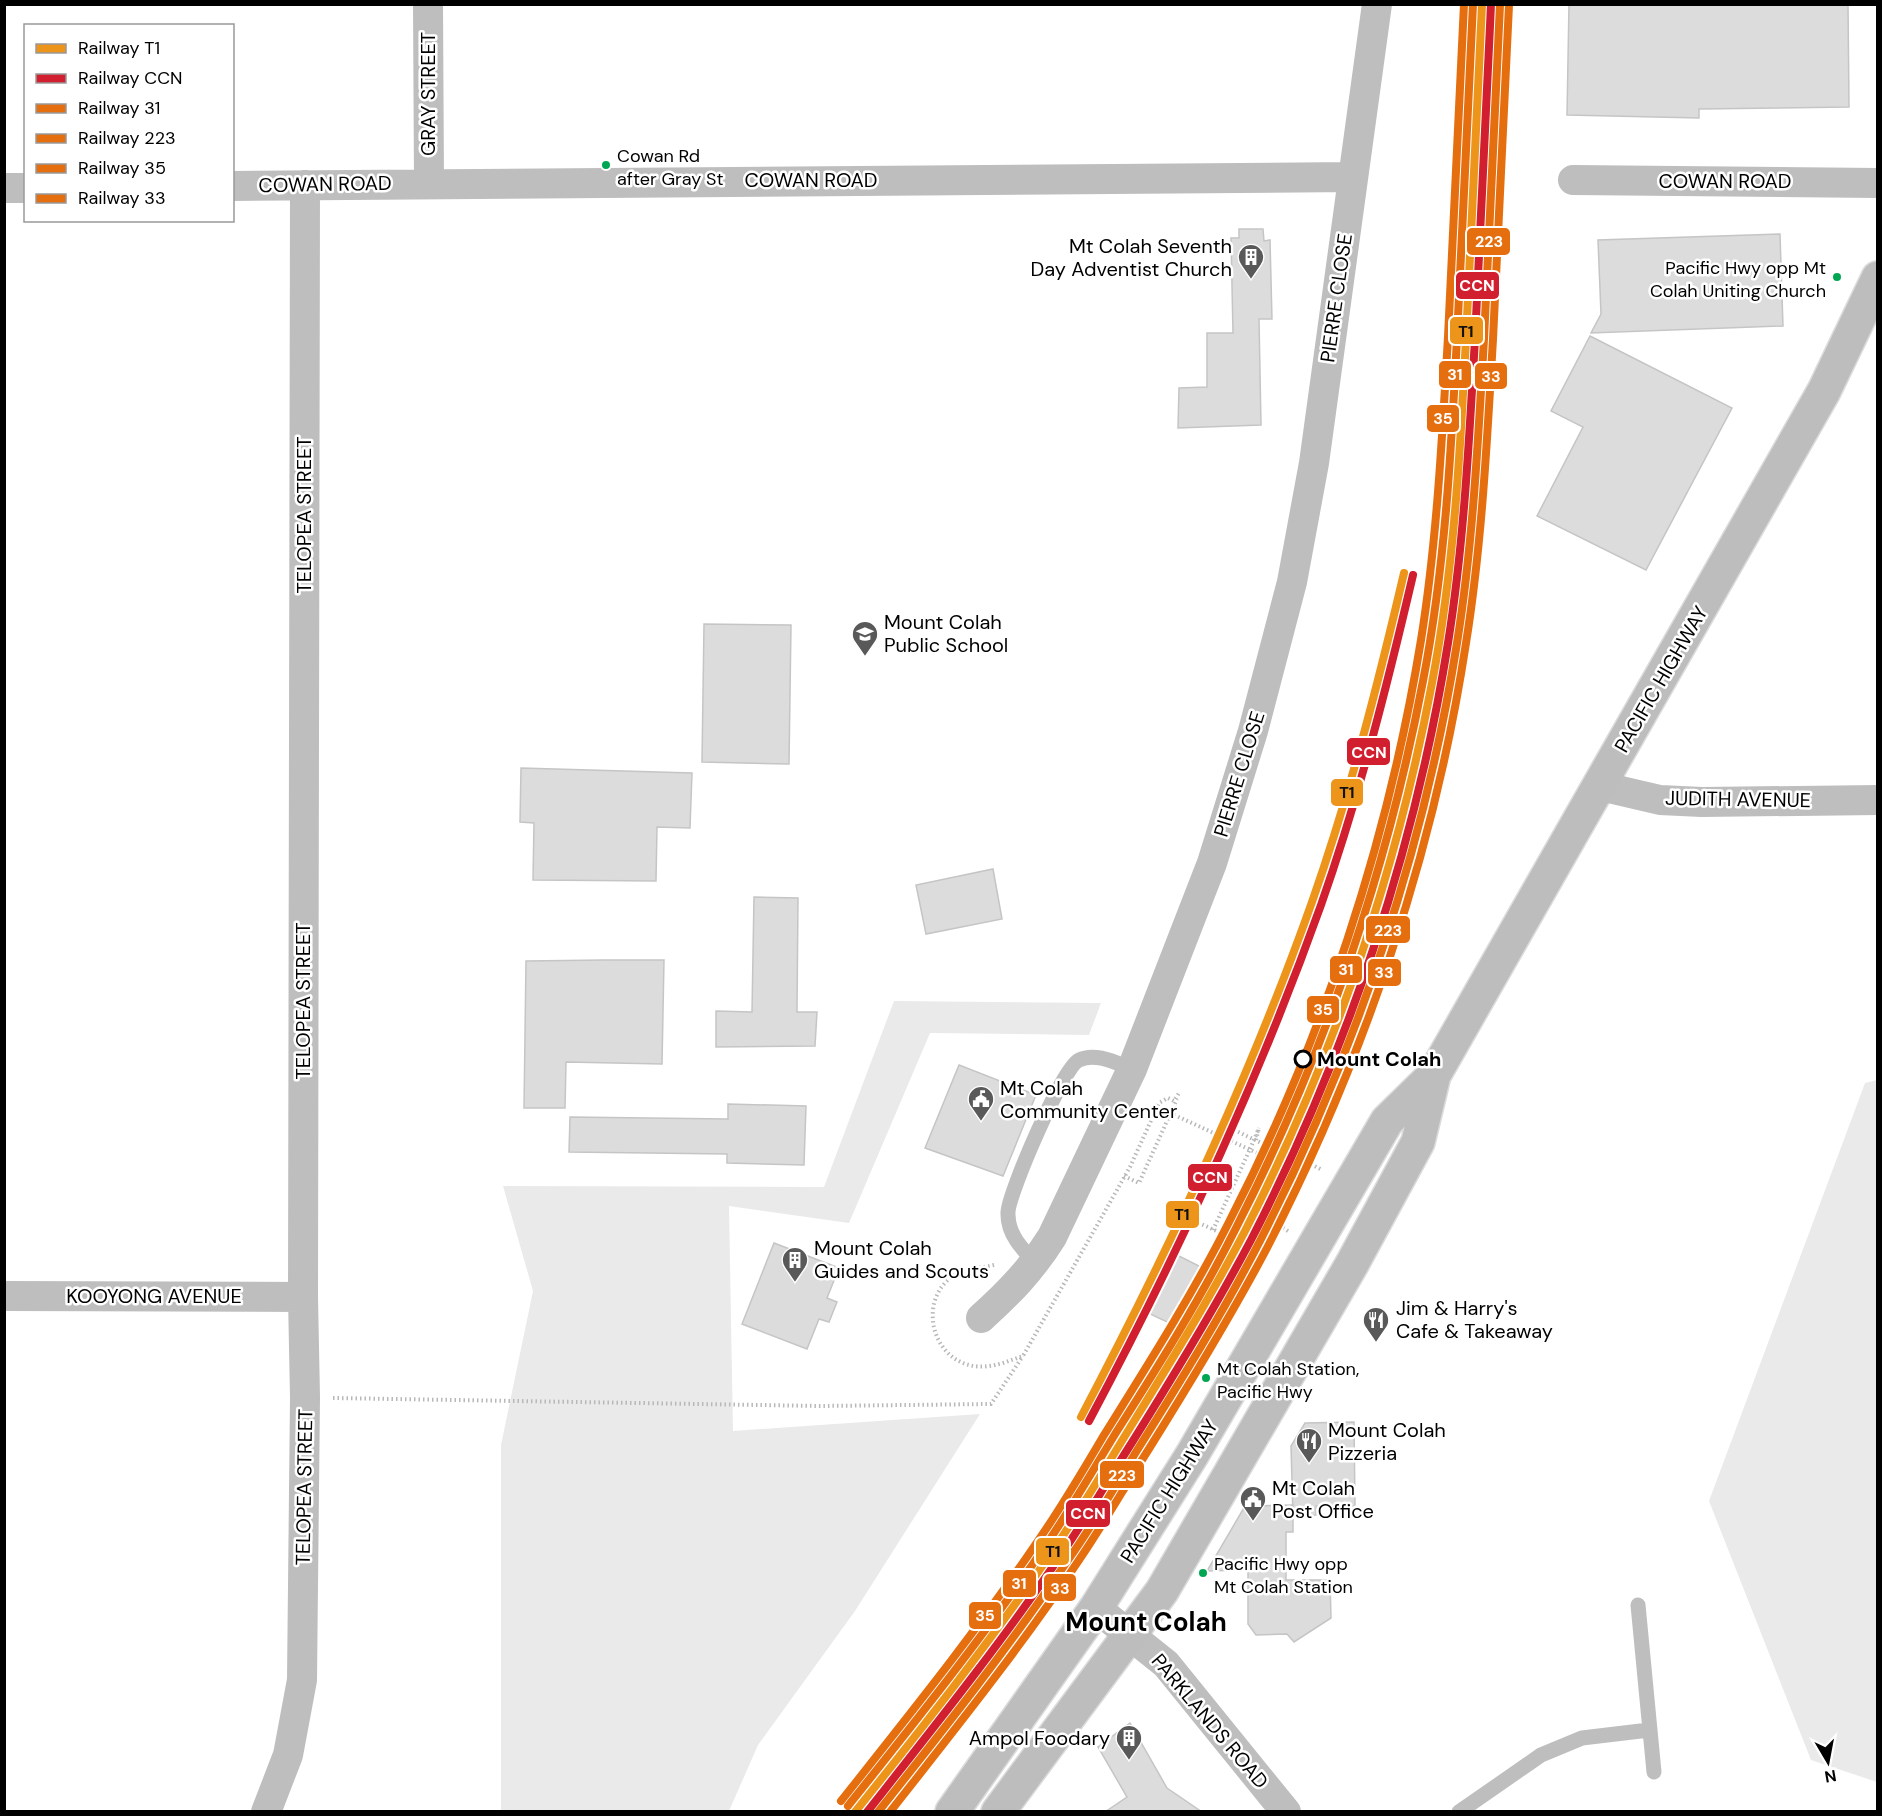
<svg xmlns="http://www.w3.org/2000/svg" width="1882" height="1816" font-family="'DM Sans',sans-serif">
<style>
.green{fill:#eaeaea}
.building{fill:#dcdcdc;stroke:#c5c5c5;stroke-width:1.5}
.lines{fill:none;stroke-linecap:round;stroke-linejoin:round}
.primary-casing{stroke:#dbdbdb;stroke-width:36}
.path{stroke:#b8b8b8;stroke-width:4;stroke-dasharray:1.5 3;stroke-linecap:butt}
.lane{stroke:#bebebe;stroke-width:15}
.street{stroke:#bebebe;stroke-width:30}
.primary{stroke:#bdbdbd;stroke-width:33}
.path-bridge{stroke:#b8b8b8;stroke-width:4;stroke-dasharray:1.5 3;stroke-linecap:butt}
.rail-1-casing{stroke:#fff;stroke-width:12}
.rail-2-casing{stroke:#fff;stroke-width:12}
.rail-3-casing{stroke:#fff;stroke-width:12}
.rail-4-casing{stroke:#fff;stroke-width:12}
.rail-5-casing{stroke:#fff;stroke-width:12}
.rail-6-casing{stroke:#fff;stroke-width:12}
.rail-1{stroke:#ed951b;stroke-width:8}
.rail-2{stroke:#d11f2f;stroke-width:8}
.rail-3{stroke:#e56e0f;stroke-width:8}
.rail-4{stroke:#e56e0f;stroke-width:8}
.rail-5{stroke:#e56e0f;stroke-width:8}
.rail-6{stroke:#e56e0f;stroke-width:8}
.bus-dot{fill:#00a651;stroke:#fff;stroke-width:2}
.stop-dot{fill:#fff;stroke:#000;stroke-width:3}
.labels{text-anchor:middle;stroke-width:5;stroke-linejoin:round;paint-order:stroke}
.bus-label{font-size:18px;fill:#000;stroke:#fff;text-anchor:start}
.street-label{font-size:20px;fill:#000;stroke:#fff}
.poi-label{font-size:20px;fill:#000;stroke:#fff;text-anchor:start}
.stop-label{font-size:20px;font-weight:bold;fill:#000;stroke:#fff;text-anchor:start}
.district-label{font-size:26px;font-weight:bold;fill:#000;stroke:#fff}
.line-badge{stroke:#fff;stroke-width:2}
.badge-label{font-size:16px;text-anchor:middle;font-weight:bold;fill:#fff}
.pale-badge-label{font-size:16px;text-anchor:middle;font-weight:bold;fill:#111}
</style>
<rect width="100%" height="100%" fill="#fff"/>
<!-- green -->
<path class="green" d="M894,1001L1101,1003L1089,1035L930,1033L849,1223L729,1206L733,1431L980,1414L855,1611L758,1745L729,1811H501V1445L533,1291L503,1186L824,1187Z
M1877,1080H1878L1877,1782L1811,1760L1709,1501L1865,1083Z"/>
<!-- building -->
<path class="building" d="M1569,4H1848L1849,107L1699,109V118L1567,115Z
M1239,229H1263L1264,241L1270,240L1272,319H1259L1261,425L1178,428L1179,388L1207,387V333H1233L1231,238H1239Z
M1780,234L1783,326L1591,333L1601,314L1598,240Z
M1590,336L1732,408L1646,570L1537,516L1583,427L1551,411Z
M704,624L791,625L789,764L702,762Z
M521,768L692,773L690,828L657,827L656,881L533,880L534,823L520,822Z
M993,869L1002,919L926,934L916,885Z
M754,897L798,898L797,1012H817L815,1046L716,1047V1011L752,1012Z
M604,960H664L662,1064L566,1062L565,1108H524L526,961Z
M959,1065L1036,1095L1003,1176L925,1148Z
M728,1104L806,1106L804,1165L727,1163V1154L569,1152L570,1117L728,1119Z
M774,1243L839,1268L827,1298L837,1302L829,1322L819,1319L807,1349L742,1324Z
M1177,1255L1211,1272L1182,1329L1148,1313Z
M1354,1422L1355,1506H1316V1515L1293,1516L1291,1446L1305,1423Z
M1293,1505V1532H1286V1580H1330L1331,1618L1294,1642L1287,1634L1256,1635L1248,1624V1570L1207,1571L1245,1506Z
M1130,1723L1167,1788L1202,1812H1105L1127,1797L1098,1747Z"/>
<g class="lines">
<!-- primary casing -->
<g class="primary-casing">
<path id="primary" d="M952,1812L1096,1608L1192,1455L1387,1121L1434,1075L1824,391L1878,278
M998,1812L1162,1591L1352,1264L1418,1142L1434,1075"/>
</g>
<!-- path -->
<path class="path" d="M1170,1113L1303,1174
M1230,1128L1276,1150
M1256,1140L1259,1128
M1310,1161L1309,1163L1322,1170
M1124,1176L1139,1183L1177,1099
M1190,1219L1232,1238
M1213,1230L1250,1149
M1288,1231L1276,1223L1312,1151
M994,1265C980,1268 965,1269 953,1276C919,1299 930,1355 969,1365C988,1370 1006,1362 1023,1356L1130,1167L1159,1103L1168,1098L1174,1101L1179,1093
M333,1398L820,1406L991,1404L1023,1356"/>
<!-- lane -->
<path class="lane" d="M1036,1263C1022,1249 1007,1234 1008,1212C1009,1192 1063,1067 1079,1060C1096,1052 1116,1063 1132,1069
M1638,1605L1654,1772
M1459,1812L1541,1755L1582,1738L1649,1730"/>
<!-- street -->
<path class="street" d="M428,4L429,183
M1573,180L1878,183
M232,186L1353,177
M4,188H26
M1600,786L1660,800L1702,802L1878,800
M4,1296L303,1297
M981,1318C1009,1293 1032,1269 1052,1237L1132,1069L1212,863L1253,731L1292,582L1314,463L1377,4
M1096,1608L1166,1664L1286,1812
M266,1812L288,1755L302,1680L305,1397L303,1297L305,185"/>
<!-- primary -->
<use href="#primary" class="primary"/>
<!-- path-bridge -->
<path class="path-bridge" d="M1250,1149L1259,1128"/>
<!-- rail-1 casing -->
<g class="rail-1-casing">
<path id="rail-1" d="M1081,1417C1169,1250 1249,1080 1312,902C1350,794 1378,684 1404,573
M855,1812C923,1727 990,1642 1052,1552C1076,1517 1098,1480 1120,1444C1163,1374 1207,1304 1245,1231C1333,1059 1396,873 1432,683C1454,569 1460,454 1466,339C1471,228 1477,116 1482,4"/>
</g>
<!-- rail-2 casing -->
<g class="rail-2-casing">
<path id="rail-2" d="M1089,1421C1178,1254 1257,1084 1321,905C1359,797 1387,686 1413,575
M867,1812C934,1727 1002,1642 1063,1552C1087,1517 1108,1480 1131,1444C1173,1377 1214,1310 1251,1240C1347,1054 1415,850 1448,643C1464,543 1469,441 1475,339C1480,228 1486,116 1491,4"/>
</g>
<!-- rail-3 casing -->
<g class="rail-3-casing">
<path id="rail-3" d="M848,1806C915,1722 983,1637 1044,1548C1070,1510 1093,1470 1117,1431C1159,1365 1201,1298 1236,1228C1324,1056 1387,870 1423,681C1445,568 1451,453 1457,338C1462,227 1468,116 1473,4"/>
</g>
<!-- rail-4 casing -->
<g class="rail-4-casing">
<path id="rail-4" d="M878,1812C944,1729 1009,1647 1068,1560C1093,1525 1114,1488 1136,1452C1180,1382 1223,1313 1261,1239C1356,1053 1424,850 1457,643C1473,543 1478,441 1484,339C1489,228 1495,116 1500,5"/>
</g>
<!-- rail-5 casing -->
<g class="rail-5-casing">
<path id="rail-5" d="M841,1801C910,1714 980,1627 1042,1535C1064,1503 1084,1469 1104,1435C1147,1366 1191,1297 1228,1224C1322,1042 1388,842 1421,640C1437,540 1442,438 1448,337C1453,226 1459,115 1464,4"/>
</g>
<!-- rail-6 casing -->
<g class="rail-6-casing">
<path id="rail-6" d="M890,1812C955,1729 1021,1647 1079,1560C1103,1525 1124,1488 1147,1452C1189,1385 1230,1318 1267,1248C1364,1060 1434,853 1466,643C1482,543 1487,441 1493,339C1498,228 1504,117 1509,5"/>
</g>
<!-- rail-1 -->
<use href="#rail-1" class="rail-1"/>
<!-- rail-2 -->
<use href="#rail-2" class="rail-2"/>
<!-- rail-3 -->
<use href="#rail-3" class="rail-3"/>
<!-- rail-4 -->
<use href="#rail-4" class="rail-4"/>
<!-- rail-5 -->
<use href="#rail-5" class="rail-5"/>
<!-- rail-6 -->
<use href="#rail-6" class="rail-6"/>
</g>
<!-- icons -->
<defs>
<g id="building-pin" transform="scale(1.35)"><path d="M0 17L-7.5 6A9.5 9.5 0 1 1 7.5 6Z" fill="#595959" stroke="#fff"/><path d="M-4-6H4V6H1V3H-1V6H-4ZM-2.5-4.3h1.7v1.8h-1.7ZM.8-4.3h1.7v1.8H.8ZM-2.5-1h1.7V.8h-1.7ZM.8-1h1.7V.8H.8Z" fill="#fff"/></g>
<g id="school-pin" transform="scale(1.35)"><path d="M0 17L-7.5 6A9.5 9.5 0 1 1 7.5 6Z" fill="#595959" stroke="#fff"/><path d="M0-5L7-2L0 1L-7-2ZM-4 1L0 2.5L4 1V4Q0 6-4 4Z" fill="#fff"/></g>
<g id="civic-pin" transform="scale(1.35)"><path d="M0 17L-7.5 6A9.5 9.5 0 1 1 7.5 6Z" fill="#595959" stroke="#fff"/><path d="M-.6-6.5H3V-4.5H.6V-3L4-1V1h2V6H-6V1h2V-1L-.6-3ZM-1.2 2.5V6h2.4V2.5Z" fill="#fff"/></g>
<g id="restaurant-pin" transform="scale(1.35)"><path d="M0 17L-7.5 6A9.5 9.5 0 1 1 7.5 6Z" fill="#595959" stroke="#fff"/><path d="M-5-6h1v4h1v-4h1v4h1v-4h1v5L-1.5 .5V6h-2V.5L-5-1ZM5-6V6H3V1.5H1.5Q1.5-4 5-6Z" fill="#fff"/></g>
</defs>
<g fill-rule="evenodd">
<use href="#building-pin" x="1251" y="257"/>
<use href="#school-pin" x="865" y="634"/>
<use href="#civic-pin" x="981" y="1099"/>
<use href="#building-pin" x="795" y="1260"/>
<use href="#restaurant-pin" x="1376" y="1320"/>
<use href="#restaurant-pin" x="1309" y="1441"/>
<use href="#civic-pin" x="1253" y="1499"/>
<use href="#building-pin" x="1129" y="1738"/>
</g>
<!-- markers -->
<g class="bus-dot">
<circle cx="606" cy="165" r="5"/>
<circle cx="1837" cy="277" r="5"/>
<circle cx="1206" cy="1378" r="5"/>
<circle cx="1203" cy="1573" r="5"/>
</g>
<circle class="stop-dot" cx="1303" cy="1059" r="8"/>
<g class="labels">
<!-- bus labels -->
<g class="bus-label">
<text x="617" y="162">Cowan Rd<tspan x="617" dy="23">after Gray St</tspan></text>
<text x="1826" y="274" text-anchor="end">Pacific Hwy opp Mt<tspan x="1826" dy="23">Colah Uniting Church</tspan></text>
<text x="1217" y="1375">Mt Colah Station,<tspan x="1217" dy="23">Pacific Hwy</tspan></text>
<text x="1214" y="1570">Pacific Hwy opp<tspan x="1214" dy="23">Mt Colah Station</tspan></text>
</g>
<!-- street labels -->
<g class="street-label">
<text transform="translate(428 94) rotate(-90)" y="7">GRAY STREET</text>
<text x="811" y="187">COWAN ROAD</text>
<text x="1725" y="188">COWAN ROAD</text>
<text transform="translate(325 184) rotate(-1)" y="7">COWAN ROAD</text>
<text transform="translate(1336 298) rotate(-82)" y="7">PIERRE CLOSE</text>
<text transform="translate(304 515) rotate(-90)" y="7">TELOPEA STREET</text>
<text transform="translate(1661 679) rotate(-60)" y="7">PACIFIC HIGHWAY</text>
<text transform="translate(1239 774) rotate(-73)" y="7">PIERRE CLOSE</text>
<text transform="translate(1738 799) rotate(1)" y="7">JUDITH AVENUE</text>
<text transform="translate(303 1001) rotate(-90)" y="7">TELOPEA STREET</text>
<text x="154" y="1303">KOOYONG AVENUE</text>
<text transform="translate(304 1487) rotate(-89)" y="7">TELOPEA STREET</text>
<text transform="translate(1169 1491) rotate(-58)" y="7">PACIFIC HIGHWAY</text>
<text transform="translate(1210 1721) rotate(50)" y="7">PARKLANDS ROAD</text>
</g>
<!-- poi labels -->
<g class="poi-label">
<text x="1232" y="253" text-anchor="end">Mt Colah Seventh<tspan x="1232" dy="23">Day Adventist Church</tspan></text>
<text x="884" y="629">Mount Colah<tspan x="884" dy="23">Public School</tspan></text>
<text x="1000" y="1095">Mt Colah<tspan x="1000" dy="23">Community Center</tspan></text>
<text x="814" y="1255">Mount Colah<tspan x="814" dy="23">Guides and Scouts</tspan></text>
<text x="1396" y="1315">Jim &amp; Harry's<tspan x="1396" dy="23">Cafe &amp; Takeaway</tspan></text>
<text x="1328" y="1437">Mount Colah<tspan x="1328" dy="23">Pizzeria</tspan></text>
<text x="1272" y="1495">Mt Colah<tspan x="1272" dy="23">Post Office</tspan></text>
<text x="1110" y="1745" text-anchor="end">Ampol Foodary</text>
</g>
<!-- stop labels -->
<g class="stop-label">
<text x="1317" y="1066">Mount Colah</text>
</g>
<!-- district labels -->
<g class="district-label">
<text x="1146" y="1631">Mount Colah</text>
</g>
</g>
<g class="line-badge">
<rect x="1466" y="227" width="45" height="29" rx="6" fill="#e56e0f"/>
<rect x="1455" y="271" width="45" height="29" rx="6" fill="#d11f2f"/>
<rect x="1449" y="316" width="35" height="29" rx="6" fill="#ed951b"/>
<rect x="1438" y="360" width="34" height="29" rx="6" fill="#e56e0f"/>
<rect x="1474" y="362" width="34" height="28" rx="6" fill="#e56e0f"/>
<rect x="1426" y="404" width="34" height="29" rx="6" fill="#e56e0f"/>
<rect x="1346" y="737" width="45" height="29" rx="6" fill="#d11f2f"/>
<rect x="1330" y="778" width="34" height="29" rx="6" fill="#ed951b"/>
<rect x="1365" y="915" width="46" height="29" rx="6" fill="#e56e0f"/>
<rect x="1329" y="955" width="34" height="29" rx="6" fill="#e56e0f"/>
<rect x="1367" y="958" width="35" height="29" rx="6" fill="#e56e0f"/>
<rect x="1306" y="995" width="34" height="29" rx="6" fill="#e56e0f"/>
<rect x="1187" y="1163" width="46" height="29" rx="6" fill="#d11f2f"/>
<rect x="1165" y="1200" width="35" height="29" rx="6" fill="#ed951b"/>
<rect x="1099" y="1460" width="46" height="29" rx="6" fill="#e56e0f"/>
<rect x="1065" y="1499" width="46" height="29" rx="6" fill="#d11f2f"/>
<rect x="1035" y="1537" width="35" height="29" rx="6" fill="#ed951b"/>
<rect x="1002" y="1569" width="35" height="29" rx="6" fill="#e56e0f"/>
<rect x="1043" y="1573" width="34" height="29" rx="6" fill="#e56e0f"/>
<rect x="968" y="1601" width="34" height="29" rx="6" fill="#e56e0f"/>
</g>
<g class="badge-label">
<text x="1489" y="247">223</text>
<text x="1477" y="291">CCN</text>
<text x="1455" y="380">31</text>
<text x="1491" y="382">33</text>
<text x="1443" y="424">35</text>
<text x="1369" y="758">CCN</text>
<text x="1388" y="936">223</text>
<text x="1346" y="975">31</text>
<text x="1384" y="978">33</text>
<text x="1323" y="1015">35</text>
<text x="1210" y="1183">CCN</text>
<text x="1122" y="1481">223</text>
<text x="1088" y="1519">CCN</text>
<text x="1019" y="1589">31</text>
<text x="1060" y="1594">33</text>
<text x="985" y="1621">35</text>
</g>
<g class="pale-badge-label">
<text x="1466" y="337">T1</text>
<text x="1347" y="798">T1</text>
<text x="1182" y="1220">T1</text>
<text x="1053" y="1557">T1</text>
</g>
<!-- border -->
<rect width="1882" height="1816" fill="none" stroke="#000000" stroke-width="12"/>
<!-- legend -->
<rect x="24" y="24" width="210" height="198" fill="#ffffff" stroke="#999999" stroke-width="1.5"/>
<rect x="36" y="44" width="30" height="9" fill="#ed951b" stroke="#999999" stroke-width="1.5"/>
<text x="78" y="54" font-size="18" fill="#000000">Railway T1</text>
<rect x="36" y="74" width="30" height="9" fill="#d11f2f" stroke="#999999" stroke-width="1.5"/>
<text x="78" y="84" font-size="18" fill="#000000">Railway CCN</text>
<rect x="36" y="104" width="30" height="9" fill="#e56e0f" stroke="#999999" stroke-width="1.5"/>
<text x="78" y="114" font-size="18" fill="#000000">Railway 31</text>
<rect x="36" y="134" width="30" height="9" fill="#e56e0f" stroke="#999999" stroke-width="1.5"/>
<text x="78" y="144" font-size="18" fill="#000000">Railway 223</text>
<rect x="36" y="164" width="30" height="9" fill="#e56e0f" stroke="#999999" stroke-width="1.5"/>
<text x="78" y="174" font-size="18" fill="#000000">Railway 35</text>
<rect x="36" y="194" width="30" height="9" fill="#e56e0f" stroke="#999999" stroke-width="1.5"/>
<text x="78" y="204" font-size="18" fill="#000000">Railway 33</text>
<!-- north arrow -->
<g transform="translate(1828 1762) rotate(170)" stroke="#ffffff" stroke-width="4.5" paint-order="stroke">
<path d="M0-4.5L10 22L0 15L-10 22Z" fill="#000000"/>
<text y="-9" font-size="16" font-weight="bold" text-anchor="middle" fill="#000000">N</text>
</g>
</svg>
